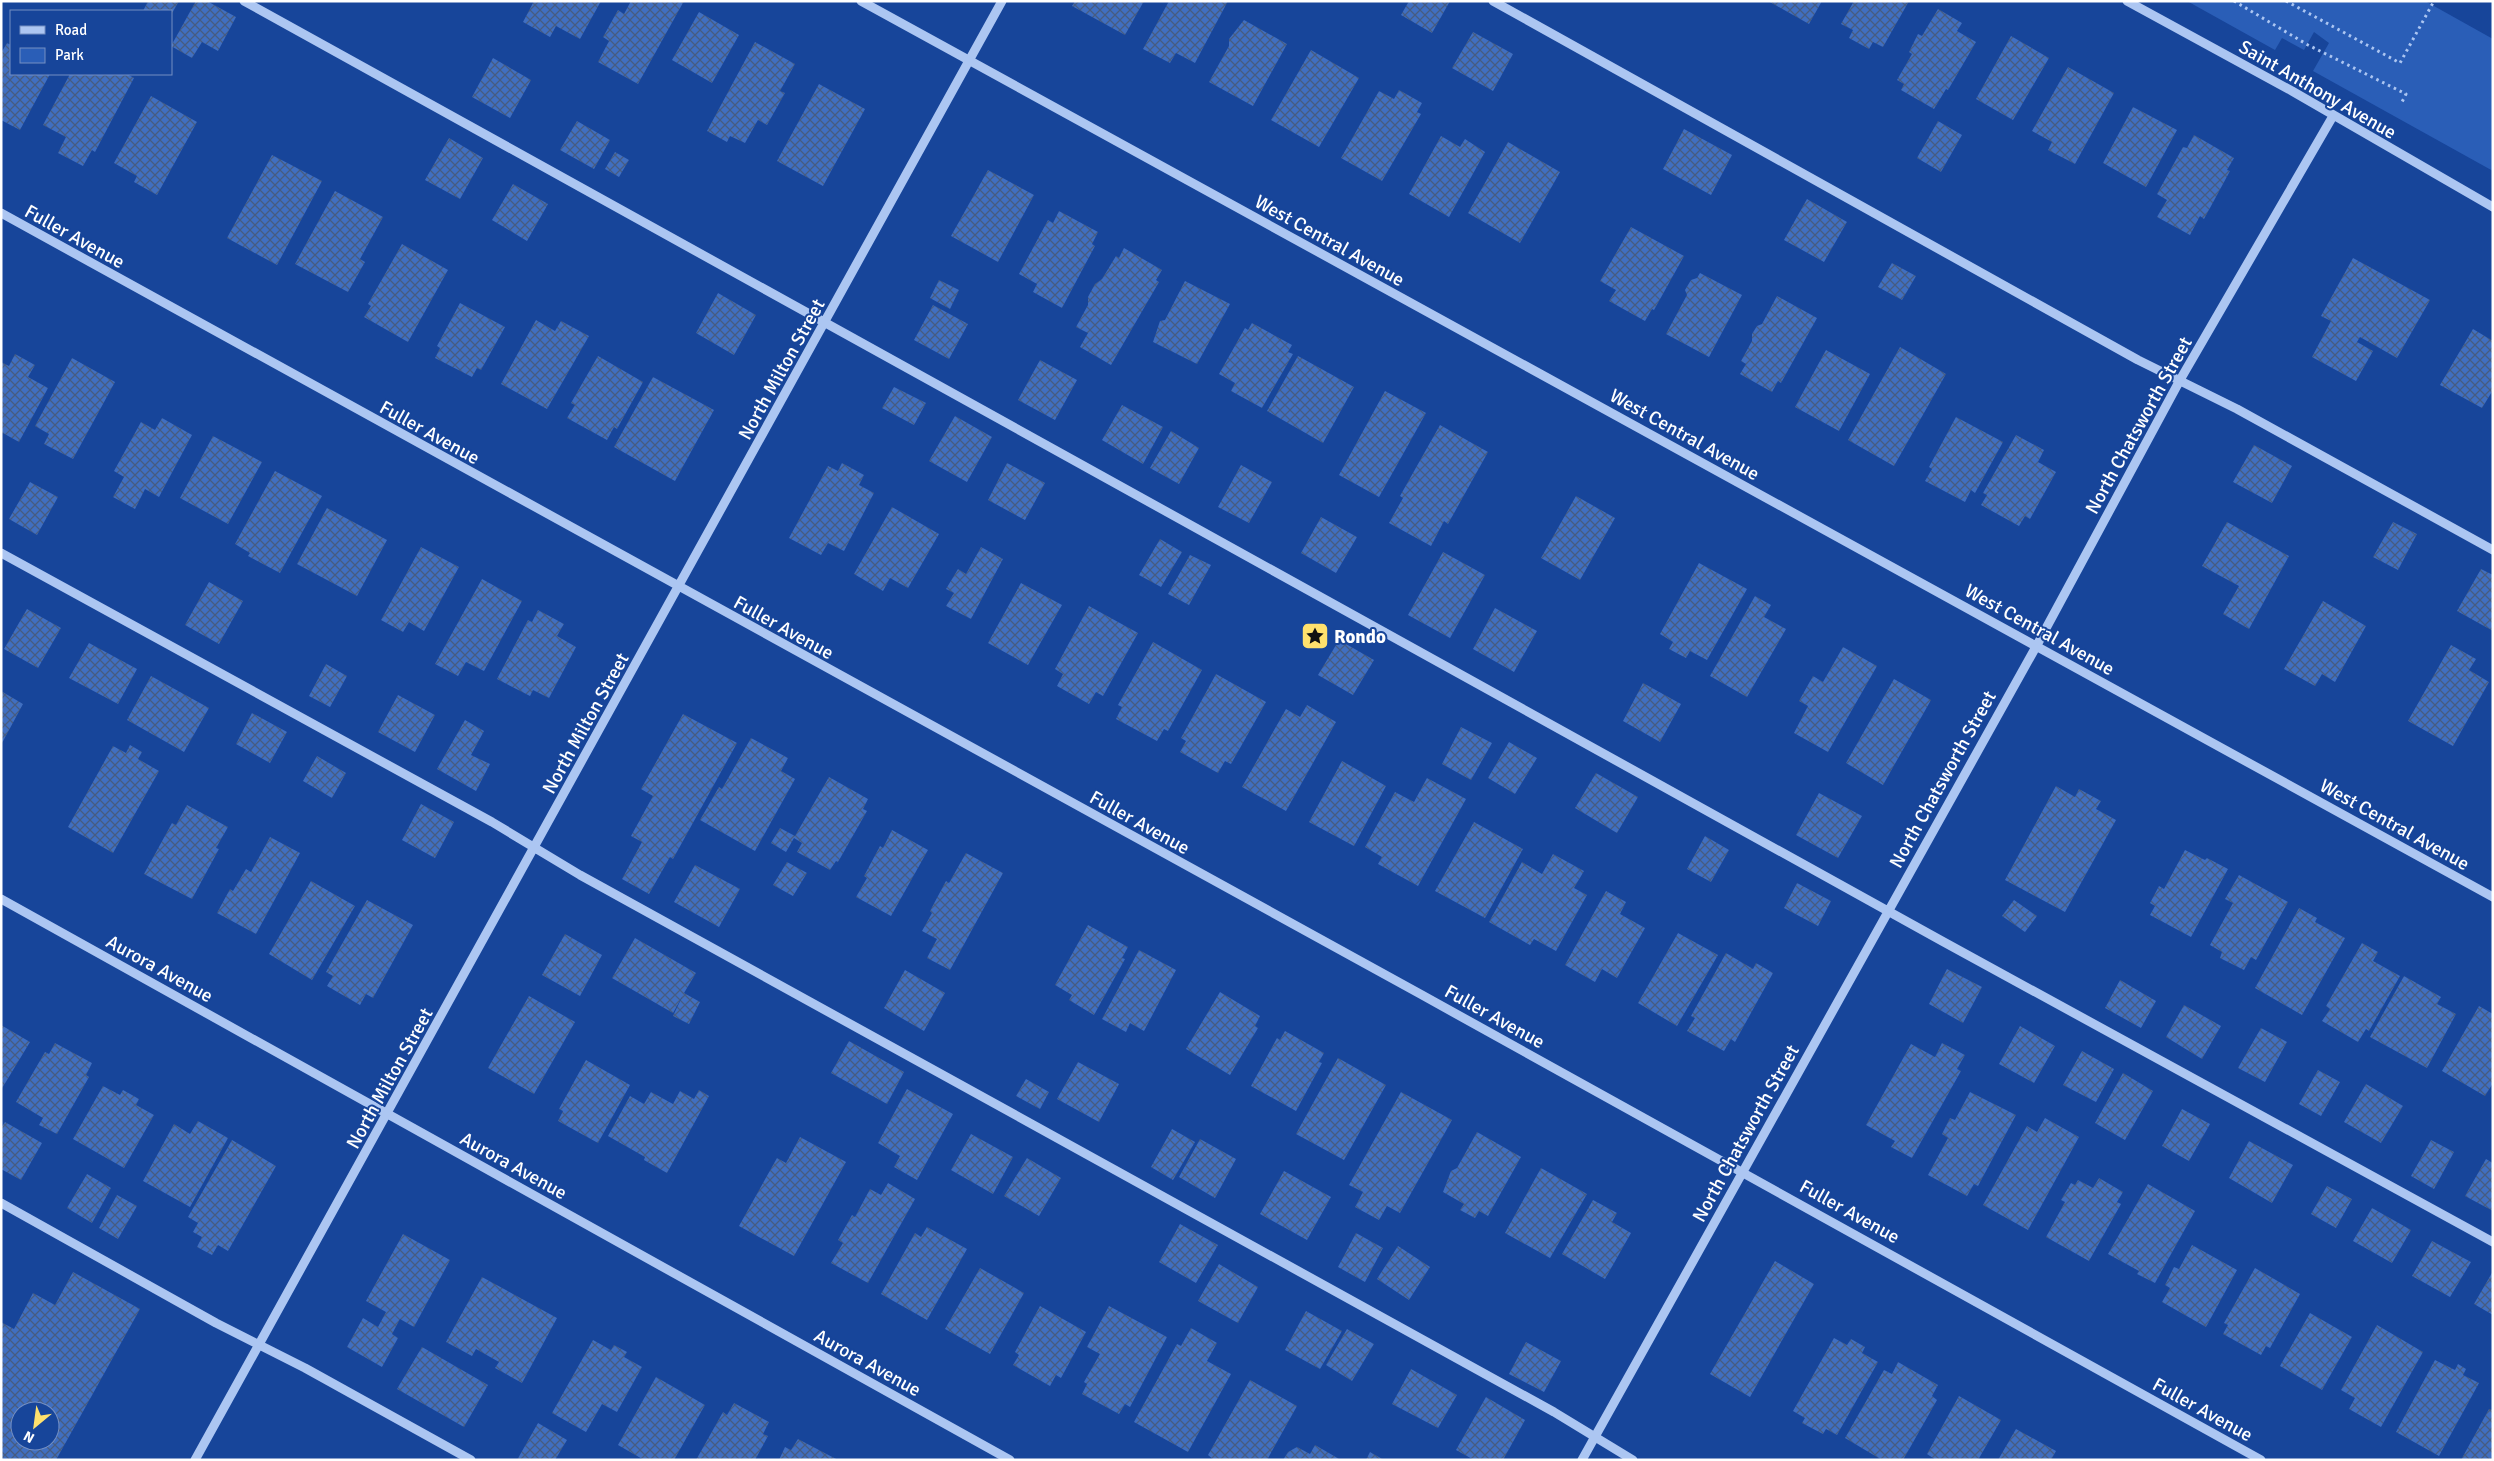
<svg xmlns="http://www.w3.org/2000/svg" width="2494" height="1461" font-family="Signika,sans-serif">
<style>
.green{fill:#2a5eb7}
.building{fill:url(#building-cross-hatch);fill-rule:evenodd}
.lines{fill:none;stroke-linecap:round;stroke-linejoin:round}
.path{stroke:#acc6f2;stroke-width:3;stroke-dasharray:2.5 4;stroke-linecap:butt}
.minor{stroke:#acc6f2;stroke-width:9}
.labels{text-anchor:middle;stroke-width:4;stroke-linejoin:round;paint-order:stroke}
.street-label{font-size:19px;fill:#fff;stroke:#17459a}
.poi-label{font-size:19px;font-weight:bold;fill:#fff;stroke:#17459a;text-anchor:start}
</style>
<defs>
<pattern id="building-cross-hatch" width="8" height="8" patternUnits="userSpaceOnUse" patternTransform="scale(1.25)"><rect width="8" height="8" fill="#406fc1"/><path d="M0 0l8 8M0 8l8-8" fill="none" stroke="#475c81"/></pattern>
</defs>
<rect width="100%" height="100%" fill="#17459a"/>
<!-- green -->
<path class="green" d="M2187,1H2425L2493,39V171L2313,71L2329,43L2314,32L2304,50L2282,38L2275,50Z"/>
<!-- building -->
<path class="building" d="M148,1H179L171,15V11H143Z
M196,1H207L236,17L218,51L202,42L192,58L171,46Z
M534,1H601L580,39L556,26L550,37L523,22Z
M631,1H684L638,84L598,62L609,41L603,37L618,10L624,14Z
M1075,1H1144L1125,35L1072,6Z
M1169,1H1228L1195,63L1176,53L1170,63L1143,49Z
M1409,1H1450L1432,33L1401,15Z
M1768,1H1822L1809,24Z
M1854,1H1909L1883,47L1873,42L1869,49L1849,38L1853,30L1841,24Z
M1938,9L1962,23L1957,31L1976,42L1948,90L1946,89L1934,109L1901,90L1904,84L1897,80L1912,54L1909,52L1918,34L1922,36Z
M699,12L739,35L712,83L672,60Z
M1244,20L1287,44L1253,106L1209,82L1229,46V39Z
M1473,32L1513,54L1493,91L1452,68Z
M2011,36L2049,58L2013,120L1976,99Z
M755,42L795,64L780,91L785,93L767,125L758,120L745,143L730,136L727,142L707,131Z
M7,43L11,45V74H50L20,130L1,120V53Z
M1311,50L1359,78L1319,147L1271,120Z
M493,58L531,80L510,118L472,97Z
M2068,67L2114,93L2075,164L2048,150L2052,142L2032,131Z
M70,74H127L134,78L95,152L92,150L83,166L58,153L66,137L43,125Z
M819,84L865,109L823,186L777,161Z
M1399,90L1422,103L1417,112L1421,114L1382,181L1341,158L1379,91L1394,99Z
M151,96L197,122L157,195L134,182L137,176L114,163Z
M2133,107L2177,130L2146,187L2103,163Z
M577,121L610,140L594,169L560,150Z
M1938,121L1962,135L1941,172L1917,158Z
M1684,129L1732,155L1711,195L1663,169Z
M2194,135L2234,158L2227,170L2230,171L2204,219L2200,216L2190,235L2157,217L2167,200L2157,194L2183,147L2187,148Z
M1441,136L1460,147L1465,139L1485,152L1449,217L1409,194Z
M449,138L483,158L460,199L425,180Z
M1508,142L1560,172L1520,243L1468,213Z
M615,152L629,160L619,177L605,169Z
M272,155L322,181L277,265L227,238Z
M988,170L1034,195L998,262L951,236Z
M513,184L548,204L527,241L492,220Z
M335,191L383,217L360,259L365,262L348,292L295,264Z
M1807,199L1847,222L1824,262L1784,240Z
M1059,211L1098,232L1092,244L1095,246L1062,308L1033,292L1037,284L1019,274L1048,220L1053,223Z
M1631,227L1684,256L1654,310L1652,309L1645,321L1609,301L1616,290L1600,281Z
M402,244L448,270L408,342L364,317L371,306L368,304Z
M1124,248L1162,270L1156,280L1159,282L1111,365L1080,347L1088,333L1076,327L1088,305V297L1095,284L1102,279L1116,256L1119,258Z
M2353,258L2430,300L2397,358L2360,337L2357,342L2373,351L2356,381L2312,357L2331,321L2321,316Z
M1892,263L1916,276L1902,300L1878,287Z
M1700,273L1742,295L1709,357L1666,334L1687,295L1685,290L1691,280L1697,278Z
M939,280L959,290L950,309L930,298Z
M1185,281L1230,304L1197,364L1153,342L1160,321L1165,320Z
M718,293L756,315L734,355L696,333Z
M1777,296L1817,318L1781,383L1778,381L1772,392L1740,374L1746,364L1741,361L1752,341V334L1757,326L1762,324Z
M460,303L505,327L481,370L477,368L472,377L435,358L440,348L437,346Z
M933,305L968,324L949,359L914,340Z
M536,320L555,331L561,321L589,336L547,409L501,384Z
M1252,323L1292,345L1288,352L1293,354L1262,408L1231,391L1235,383L1219,374L1245,328L1248,330Z
M2473,329L2493,341V390L2482,408L2440,385Z
M1900,347L1946,374L1894,466L1848,440Z
M1826,350L1870,374L1839,431L1795,407Z
M15,354L35,365L28,377L48,388L19,442L1,432V362L9,366Z
M598,356L643,382L617,429L614,427L607,440L567,418L575,405L571,403Z
M1298,356L1354,387L1323,443L1267,411Z
M72,358L115,382L73,459L44,444L49,434L35,426Z
M1040,360L1077,380L1055,420L1018,400Z
M653,377L714,410L675,481L614,447Z
M894,387L926,403L914,425L882,408Z
M1385,391L1426,413L1379,497L1339,475Z
M1122,405L1163,427L1143,464L1102,440Z
M955,416L992,437L967,482L929,461Z
M1956,417L2003,442L1975,493L1971,490L1965,502L1925,481L1932,469L1929,467Z
M162,418L192,435L159,497L145,489L135,509L113,497L124,477L114,471L141,422L155,430Z
M1440,425L1488,452L1448,524L1444,521L1431,546L1389,523L1403,498L1400,496Z
M1171,431L1199,448L1179,484L1150,468Z
M2016,435L2044,450L2038,462L2056,472L2030,519L2025,516L2019,526L1981,505L1987,495L1983,493Z
M213,436L262,462L228,524L180,498Z
M2254,445L2292,466L2272,503L2233,482Z
M842,463L864,475L859,485L874,493L844,551L828,543L821,555L789,538L828,466L838,471Z
M1007,463L1045,483L1025,520L988,500Z
M1241,465L1272,482L1249,523L1218,507Z
M275,471L322,496L280,573L248,556L250,553L235,544Z
M30,482L58,497L37,535L9,519Z
M1576,496L1615,518L1580,580L1541,558Z
M892,507L939,534L908,588L890,578L883,591L854,574Z
M327,508L387,540L357,596L297,564Z
M1321,517L1357,537L1336,573L1301,553Z
M2227,522L2289,556L2249,629L2223,614L2239,586L2202,566Z
M2393,522L2417,534L2398,570L2373,557Z
M1160,539L1182,552L1161,587L1139,575Z
M421,547L459,567L424,631L409,622L403,632L381,620Z
M981,547L1003,559L971,619L946,606L954,593L946,589L958,569L966,574Z
M1443,552L1485,575L1450,638L1408,615Z
M1190,555L1211,565L1189,605L1168,594Z
M1699,563L1747,589L1707,660L1690,651L1686,658L1669,649L1673,642L1660,634Z
M2481,569L2493,575V631L2457,611Z
M482,579L522,601L484,671L466,662L458,676L435,664Z
M209,582L243,601L219,644L185,625Z
M1021,583L1062,605L1028,665L988,643Z
M1755,596L1771,605L1764,617L1786,629L1747,697L1710,676Z
M2323,601L2366,626L2335,682L2322,674L2315,686L2284,669Z
M1089,606L1138,633L1103,696L1096,692L1089,704L1057,686L1063,674L1055,669Z
M1495,608L1537,631L1514,672L1473,649Z
M27,609L61,628L38,668L4,649Z
M538,610L564,624L557,636L576,647L549,698L533,690L530,696L497,679L528,620L532,622Z
M1339,640L1374,660L1353,695L1318,675Z
M1153,642L1202,670L1168,731L1164,729L1157,741L1116,719L1122,707L1118,705Z
M89,643L137,669L118,704L69,678Z
M2451,645L2476,659L2469,670L2489,682L2453,746L2408,721Z
M1843,647L1877,666L1828,752L1794,733L1808,706L1799,701L1813,676L1823,682Z
M326,664L347,676L330,707L309,696Z
M1216,674L1266,702L1231,764L1225,761L1218,773L1180,752L1186,741L1181,738Z
M151,676L209,708L184,752L127,720Z
M1894,679L1931,700L1883,785L1846,763Z
M1643,683L1681,704L1660,742L1623,721Z
M1,691L23,704L1,745Z
M398,695L435,715L415,752L378,732Z
M1307,705L1336,722L1286,811L1242,787L1286,709L1300,717Z
M252,713L287,732L270,763L236,744Z
M683,714L737,743L673,859L670,857L649,894L622,879L642,842L631,836L653,796L641,789Z
M465,720L484,731L471,755L490,764L476,791L437,769Z
M1461,727L1492,743L1471,780L1442,764Z
M751,738L788,758L781,771L795,779L755,851L700,820L719,787L722,789Z
M1509,742L1537,758L1515,794L1488,778Z
M130,745L142,752L138,759L159,771L113,853L68,827L113,746L126,753Z
M317,756L346,773L332,798L303,781Z
M1342,761L1386,786L1354,846L1309,822Z
M1596,773L1638,797L1617,833L1575,808Z
M829,777L868,799L863,809L867,811L838,862L836,861L830,870L797,852L802,843L794,838L786,852L771,843L780,828L795,836Z
M1427,778L1466,799L1418,886L1378,864L1382,857L1365,847L1395,792L1414,802Z
M2056,786L2075,797L2079,789L2101,801L2096,809L2116,820L2065,912L2005,880Z
M1819,793L1862,816L1838,858L1796,835Z
M421,804L454,822L435,858L402,840Z
M187,805L228,827L216,848L219,849L192,899L144,874L172,823L176,825Z
M1474,822L1523,849L1485,918L1435,891Z
M892,830L928,850L891,916L856,897L867,878L864,876L880,846L883,848Z
M1705,836L1729,850L1711,882L1687,869Z
M270,837L300,853L256,934L217,913L230,889L233,891L246,869L251,872Z
M2185,850L2205,860L2207,858L2228,869L2191,937L2150,915L2155,906L2150,903L2159,886L2164,889Z
M966,853L1003,873L950,970L927,958L937,939L922,931L932,913L930,911L946,881L949,883Z
M1553,854L1584,871L1574,888L1587,895L1556,951L1534,939L1530,945L1489,922L1522,862L1542,874Z
M787,862L807,873L793,896L773,885Z
M695,865L740,889L719,927L674,902Z
M2239,875L2288,902L2256,960L2251,957L2244,970L2220,958L2222,952L2210,945L2233,903L2225,899Z
M311,881L355,906L312,980L269,954Z
M1797,883L1831,901L1818,926L1784,908Z
M1606,891L1626,902L1620,914L1645,928L1617,978L1602,969L1595,982L1565,965Z
M367,900L413,925L373,998L366,994L360,1005L327,986L333,976L326,972Z
M2014,900L2037,916L2025,932L2002,916Z
M2299,908L2317,918L2315,922L2345,938L2302,1015L2255,988Z
M1088,925L1128,947L1122,958L1125,959L1094,1015L1069,1000L1072,995L1055,985Z
M1678,933L1718,955L1677,1026L1638,1003Z
M565,934L602,955L580,996L542,975Z
M635,938L696,973L684,993L700,1002L689,1024L673,1016L683,995L673,1013L612,978Z
M2362,943L2378,952L2373,961L2400,976L2369,1031L2366,1029L2358,1042L2322,1021L2330,1009L2326,1006Z
M1139,950L1176,970L1144,1031L1130,1023L1126,1032L1102,1019Z
M1726,953L1753,969L1756,963L1773,973L1735,1042L1731,1039L1724,1051L1687,1031L1695,1018L1691,1016Z
M1947,969L1982,987L1963,1023L1929,1004Z
M905,970L945,993L924,1031L884,1008Z
M2404,976L2441,997L2437,1004L2456,1014L2427,1068L2370,1037Z
M2120,980L2156,1001L2141,1028L2105,1008Z
M1220,992L1260,1016L1255,1026L1258,1028L1230,1075L1186,1049Z
M529,996L575,1022L534,1094L488,1068Z
M2184,1005L2221,1026L2202,1059L2166,1037Z
M2479,1006L2493,1014V1083L2485,1096L2442,1071Z
M1,1025L30,1042L1,1090Z
M2020,1026L2055,1046L2034,1083L1999,1064Z
M2261,1028L2287,1042L2265,1082L2238,1068Z
M1285,1031L1324,1053L1319,1062L1322,1063L1296,1111L1251,1086L1277,1038L1280,1040Z
M849,1041L904,1072L887,1104L831,1073Z
M55,1043L92,1063L86,1075L89,1077L57,1134L39,1125L43,1118L16,1102L45,1052L49,1054Z
M1942,1043L1965,1055L1957,1069L1961,1071L1912,1158L1891,1147L1895,1141L1866,1125L1911,1044L1935,1057Z
M2082,1051L2114,1069L2096,1102L2063,1085Z
M1338,1058L1386,1085L1344,1160L1296,1134Z
M586,1060L630,1085L598,1143L558,1121L563,1111L559,1109Z
M1078,1062L1119,1084L1099,1122L1057,1099Z
M2318,1070L2340,1082L2321,1116L2299,1104Z
M2123,1073L2153,1091L2125,1140L2095,1123Z
M1026,1079L1049,1092L1040,1109L1016,1096Z
M2366,1084L2403,1106L2381,1143L2344,1122Z
M103,1086L120,1095L123,1090L139,1099L136,1105L154,1115L124,1168L73,1139Z
M907,1089L953,1114L917,1180L894,1167L900,1156L878,1143Z
M699,1090L709,1096L667,1173L644,1160L645,1157L608,1136L630,1096L644,1104L651,1092L673,1104L680,1091L694,1099Z
M1401,1092L1452,1120L1400,1213L1387,1206L1379,1220L1355,1207L1363,1192L1349,1185Z
M1970,1092L2016,1115L1978,1186L1974,1184L1967,1196L1928,1175L1948,1138L1942,1134L1950,1118L1955,1120Z
M2182,1109L2210,1124L2189,1161L2162,1146Z
M2045,1118L2079,1137L2028,1230L1983,1205L2027,1126L2037,1132Z
M198,1121L228,1138L190,1207L143,1181L174,1124L190,1134Z
M5,1122L42,1143L21,1180L1,1169V1128Z
M1172,1129L1195,1142L1173,1180L1151,1167Z
M1477,1132L1521,1157L1488,1216L1479,1211L1475,1218L1460,1210L1464,1204L1443,1192L1451,1171L1457,1168Z
M971,1134L1013,1157L993,1194L951,1170Z
M800,1137L846,1162L794,1256L739,1226L777,1158L786,1163Z
M1200,1139L1236,1159L1215,1198L1179,1177Z
M232,1140L276,1166L228,1251L218,1245L212,1255L197,1247L202,1237L193,1232L198,1223L188,1217Z
M2431,1140L2454,1152L2434,1189L2411,1176Z
M2249,1141L2293,1165L2272,1203L2229,1178Z
M1027,1158L1061,1178L1039,1216L1004,1196Z
M2486,1159L2493,1163V1211L2465,1196Z
M1541,1168L1587,1194L1550,1258L1505,1233Z
M1284,1171L1331,1197L1307,1240L1260,1214Z
M87,1174L111,1188L92,1223L67,1208Z
M2099,1178L2123,1192L2117,1202L2121,1204L2089,1261L2046,1237L2065,1202L2061,1200L2071,1183L2075,1185L2078,1180L2093,1188Z
M888,1183L915,1199L868,1283L831,1263L843,1243L838,1240L852,1215L855,1217L870,1189L881,1195Z
M2148,1184L2195,1211L2155,1283L2137,1274L2139,1271L2108,1254Z
M2327,1186L2352,1199L2336,1228L2311,1214Z
M117,1195L137,1206L118,1239L99,1228Z
M1593,1200L1617,1213L1612,1222L1631,1233L1605,1279L1562,1254Z
M2372,1208L2411,1230L2392,1263L2353,1241Z
M1180,1224L1218,1245L1196,1283L1159,1262Z
M927,1227L967,1249L927,1320L881,1294L915,1233L921,1237Z
M1356,1233L1383,1248L1365,1282L1338,1267Z
M403,1234L450,1260L414,1327L400,1319L392,1334L398,1338L382,1367L347,1347L363,1318L378,1327L386,1312L366,1301Z
M2432,1241L2471,1262L2450,1297L2412,1276Z
M2192,1245L2237,1270L2206,1327L2162,1302L2170,1288L2165,1285L2174,1267L2179,1269Z
M1398,1246L1430,1267L1409,1300L1377,1279Z
M1775,1261L1814,1284L1750,1397L1710,1374Z
M1219,1264L1258,1287L1238,1323L1198,1301Z
M980,1268L1024,1293L990,1354L945,1329Z
M2255,1268L2300,1294L2270,1348L2266,1346L2261,1355L2223,1334L2228,1325L2224,1323Z
M2493,1271V1315L2474,1304Z
M73,1272L140,1309L56,1460H1V1322L14,1329L33,1293L55,1305ZM20,1411H50V1441H20Z
M482,1277L557,1318L522,1383L495,1368L499,1362L476,1349L472,1356L446,1342Z
M1040,1306L1086,1332L1061,1378L1056,1375L1050,1386L1013,1365L1019,1355L1015,1352Z
M1109,1306L1167,1337L1130,1407L1125,1404L1119,1414L1082,1394L1087,1384L1084,1382L1100,1354L1087,1347Z
M1306,1311L1342,1331L1320,1369L1285,1350Z
M2310,1313L2352,1337L2322,1390L2280,1366Z
M2377,1325L2423,1352L2381,1427L2349,1409L2355,1398L2341,1390Z
M1191,1328L1217,1343L1207,1361L1231,1374L1188,1452L1134,1422L1177,1344L1181,1346Z
M1347,1329L1374,1344L1352,1381L1326,1365Z
M1834,1338L1847,1345L1851,1339L1865,1347L1862,1353L1878,1362L1837,1435L1826,1429L1823,1434L1802,1423L1805,1418L1793,1411Z
M593,1340L611,1350L614,1345L627,1352L624,1357L642,1367L617,1412L602,1404L586,1432L552,1413Z
M1526,1342L1561,1361L1544,1392L1509,1374Z
M422,1347L488,1385L464,1427L397,1389Z
M2435,1360L2455,1370L2458,1364L2466,1369L2463,1375L2479,1383L2439,1456L2396,1432Z
M1898,1362L1938,1385L1932,1396L1937,1400L1903,1460H1882L1845,1438L1884,1370L1892,1374Z
M1411,1369L1457,1395L1438,1428L1392,1404Z
M656,1377L705,1405L674,1460H644L618,1445Z
M1250,1380L1297,1406L1267,1460H1214L1208,1455Z
M1959,1396L2001,1420L1978,1460H1936L1927,1454Z
M1486,1397L1525,1420L1503,1460H1474L1456,1450Z
M734,1403L769,1422L763,1434L768,1436L755,1460H696L723,1412L727,1415Z
M2489,1409L2493,1410V1460H2461Z
M538,1423L567,1440L555,1460H517Z
M2016,1429L2056,1451L2051,1460H1998Z
M798,1439L838,1460H779L785,1447L791,1450Z
M1315,1445L1341,1460H1283L1288,1452L1297,1447L1310,1454Z
M1370,1452L1384,1460H1366Z"/>
<g class="lines">
<!-- path -->
<path class="path" d="M2234,1L2308,45L2406,94L2401,104
M2286,1L2400,63L2434,1"/>
<!-- minor -->
<path class="minor" d="M244,1L1942,941L2493,1242
M861,1L2493,897
M1493,1L2138,360L2237,409L2493,550
M2127,1L2292,91L2493,207
M1,213C754,630 1510,1040 2261,1460
M1,553L492,822L580,875L1554,1412L1633,1460
M1,899L1010,1460
M1,1203L216,1323L305,1368L471,1460
M195,1460L1002,1
M1582,1460L2037,645L2180,380L2333,116"/>
</g>
<!-- icons -->
<defs>
<g id="sight-square" transform="scale(1.4375)"><rect x="-9" y="-9" width="18" height="18" rx="4" fill="#ffe16d" stroke="#17459a"/><path d="M0-6L1.8-2.2L6-1.7L2.9 1.2L3.7 5.4L0 3.3L-3.7 5.4L-2.9 1.2L-6-1.7L-1.8-2.2Z" fill="#111"/></g>
</defs>
<g fill-rule="evenodd">
<use href="#sight-square" x="1315" y="636"/>
</g>
<g class="labels">
<!-- street labels -->
<g class="street-label">
<text transform="translate(2318 89) rotate(30)" y="7">Saint Anthony Avenue</text>
<text transform="translate(75 236) rotate(29)" y="7">Fuller Avenue</text>
<text transform="translate(1330 240) rotate(29)" y="7">West Central Avenue</text>
<text transform="translate(781 369) rotate(-61)" y="7">North Milton Street</text>
<text transform="translate(2138 425) rotate(-61)" y="7">North Chatsworth Street</text>
<text transform="translate(430 432) rotate(29)" y="7">Fuller Avenue</text>
<text transform="translate(1685 434) rotate(29)" y="7">West Central Avenue</text>
<text transform="translate(784 627) rotate(29)" y="7">Fuller Avenue</text>
<text transform="translate(2040 629) rotate(29)" y="7">West Central Avenue</text>
<text transform="translate(585 723) rotate(-61)" y="7">North Milton Street</text>
<text transform="translate(1942 779) rotate(-61)" y="7">North Chatsworth Street</text>
<text transform="translate(1140 822) rotate(29)" y="7">Fuller Avenue</text>
<text transform="translate(2395 824) rotate(29)" y="7">West Central Avenue</text>
<text transform="translate(160 968) rotate(29)" y="7">Aurora Avenue</text>
<text transform="translate(1495 1016) rotate(29)" y="7">Fuller Avenue</text>
<text transform="translate(389 1078) rotate(-61)" y="7">North Milton Street</text>
<text transform="translate(1745 1133) rotate(-61)" y="7">North Chatsworth Street</text>
<text transform="translate(514 1165) rotate(29)" y="7">Aurora Avenue</text>
<text transform="translate(1850 1211) rotate(29)" y="7">Fuller Avenue</text>
<text transform="translate(868 1362) rotate(29)" y="7">Aurora Avenue</text>
<text transform="translate(2203 1409) rotate(29)" y="7">Fuller Avenue</text>
</g>
<!-- poi labels -->
<g class="poi-label">
<text x="1334" y="643">Rondo</text>
</g>
</g>
<!-- border -->
<rect width="2494" height="1461" fill="none" stroke="#ffffff" stroke-width="5"/>
<!-- legend -->
<rect x="10" y="10" width="162" height="65" fill="#17459a" stroke="#748fc2"/>
<rect x="20" y="26" width="25" height="8" fill="#acc6f2" stroke="#748fc2"/>
<text x="55" y="35" font-size="15" fill="#ffffff">Road</text>
<rect x="20" y="48" width="25" height="15" fill="#2a5eb7" stroke="#748fc2"/>
<text x="55" y="60" font-size="15" fill="#ffffff">Park</text>
<!-- north arrow -->
<g transform="translate(35 1426) rotate(209)"><circle r="24" fill="#17459a" stroke="#748fc2"/>
<path d="M0-4L9 19L0 12L-9 19Z" fill="#ffe16d"/>
<text y="-8" font-size="14" font-weight="bold" text-anchor="middle" fill="#ffffff">N</text>
</g>
</svg>
